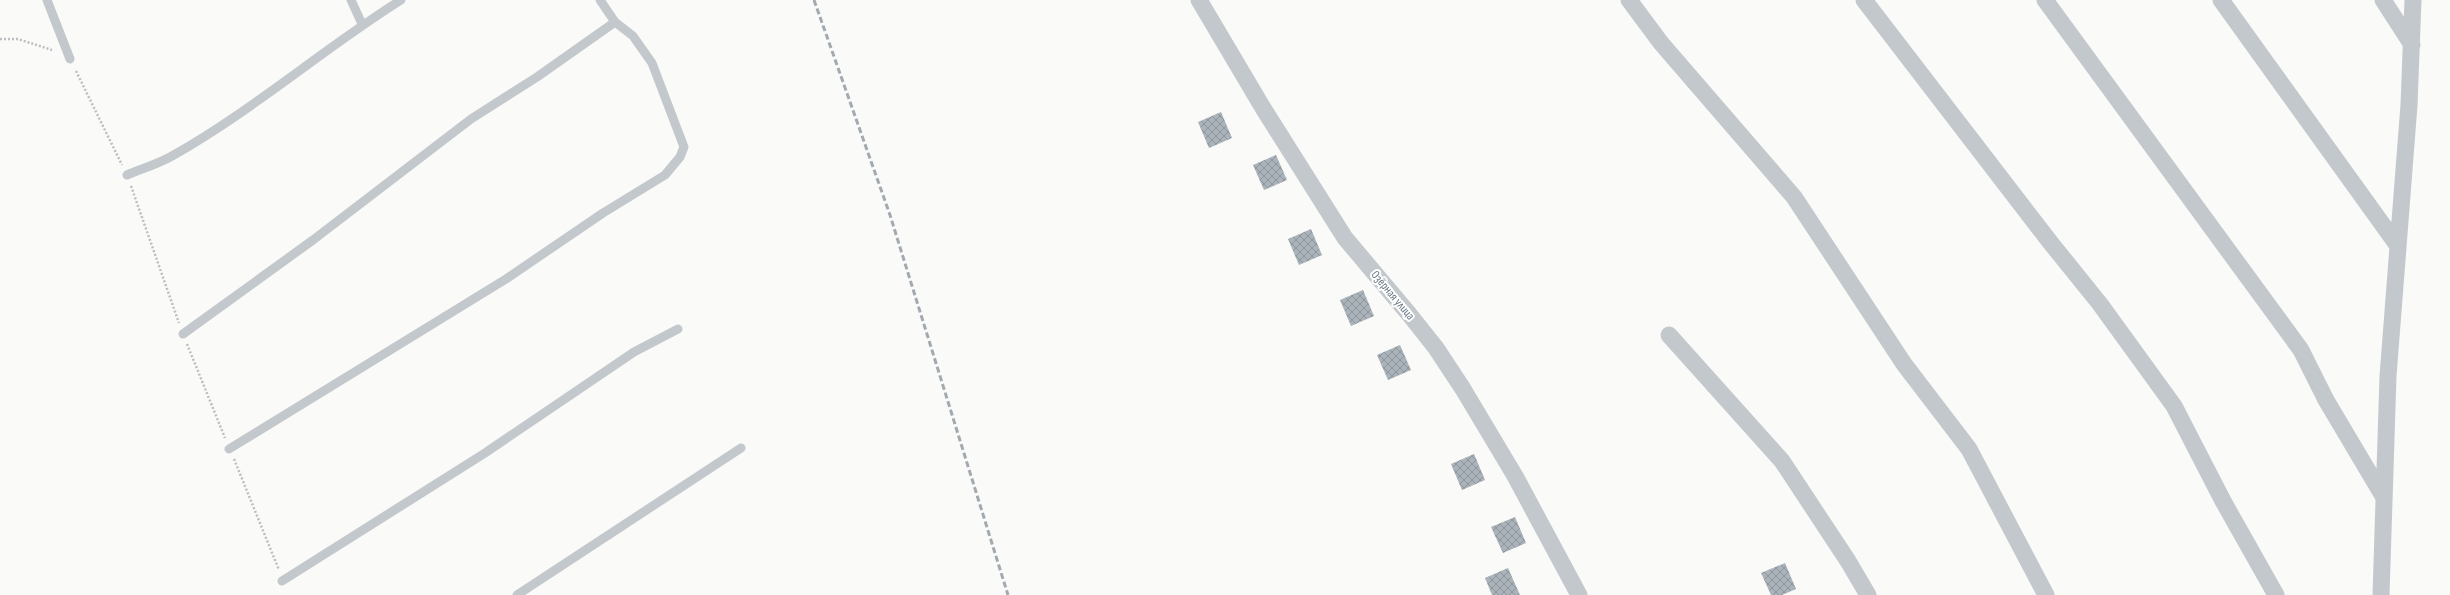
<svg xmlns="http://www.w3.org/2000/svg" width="2450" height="595" font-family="'Sofia Sans Condensed',sans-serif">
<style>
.building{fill:url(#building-cross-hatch)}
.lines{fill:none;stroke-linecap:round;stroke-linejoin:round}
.path{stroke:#bbbfc2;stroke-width:2.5;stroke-dasharray:2 2;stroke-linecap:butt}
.lane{stroke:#c3c8cc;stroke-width:9}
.street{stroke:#c3c8cc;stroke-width:17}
.rail{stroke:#a2aab0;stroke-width:3;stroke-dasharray:6 3;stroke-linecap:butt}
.labels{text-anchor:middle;stroke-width:4;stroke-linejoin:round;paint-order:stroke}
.street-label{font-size:12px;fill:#657683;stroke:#fff}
</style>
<defs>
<pattern id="building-cross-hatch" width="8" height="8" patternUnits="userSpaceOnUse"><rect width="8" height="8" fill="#aab3b9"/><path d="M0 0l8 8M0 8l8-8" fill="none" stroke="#8e969c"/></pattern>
</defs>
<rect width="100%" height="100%" fill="#fafaf8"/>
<!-- building -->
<path class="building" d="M1221,112L1232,138L1209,148L1198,122Z
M1276,155L1287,180L1264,190L1253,165Z
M1311,229L1322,255L1299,265L1288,239Z
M1363,290L1374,316L1351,326L1340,300Z
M1400,345L1411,370L1388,380L1377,355Z
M1474,454L1485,480L1462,490L1451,464Z
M1515,517L1526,543L1503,553L1491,527Z
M1785,563L1796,589L1782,595H1771L1761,573Z
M1508,568L1520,595H1492L1485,578Z"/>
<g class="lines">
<!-- path -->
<path class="path" d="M0,39H18L52,50
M76,71L122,165
M131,186L179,323
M187,344L225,438
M234,459L279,570"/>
<!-- lane -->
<path class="lane" d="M47,0L70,59
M351,0L362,24
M127,175C141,169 158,164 172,156C252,111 323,49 401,0
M183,334L313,240L471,119L537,77L615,22
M229,449L506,279L603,213L665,175L680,157L684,147L652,63L633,36L615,22L600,0
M282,581L485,453L634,352L678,329
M517,595L741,448"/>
<!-- street -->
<path class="street" d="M1199,0L1263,108L1345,238L1409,314L1436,348L1463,389L1515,476L1579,595
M1629,0L1661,43L1794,197L1904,364L1969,449L2046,595
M1864,0L2050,242L2100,304L2174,406L2223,501L2276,595
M2045,0L2301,350L2326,400L2383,496
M2221,0L2398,246
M2383,0L2412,45
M1669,335L1782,461L1848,561L1868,595
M2381,595L2388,376L2409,105L2413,0"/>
<!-- rail -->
<path class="rail" d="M814,0L890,215L1008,595"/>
</g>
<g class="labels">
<!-- street labels -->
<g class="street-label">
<text transform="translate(1393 295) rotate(50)" y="4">Озёрная улица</text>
</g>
</g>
</svg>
